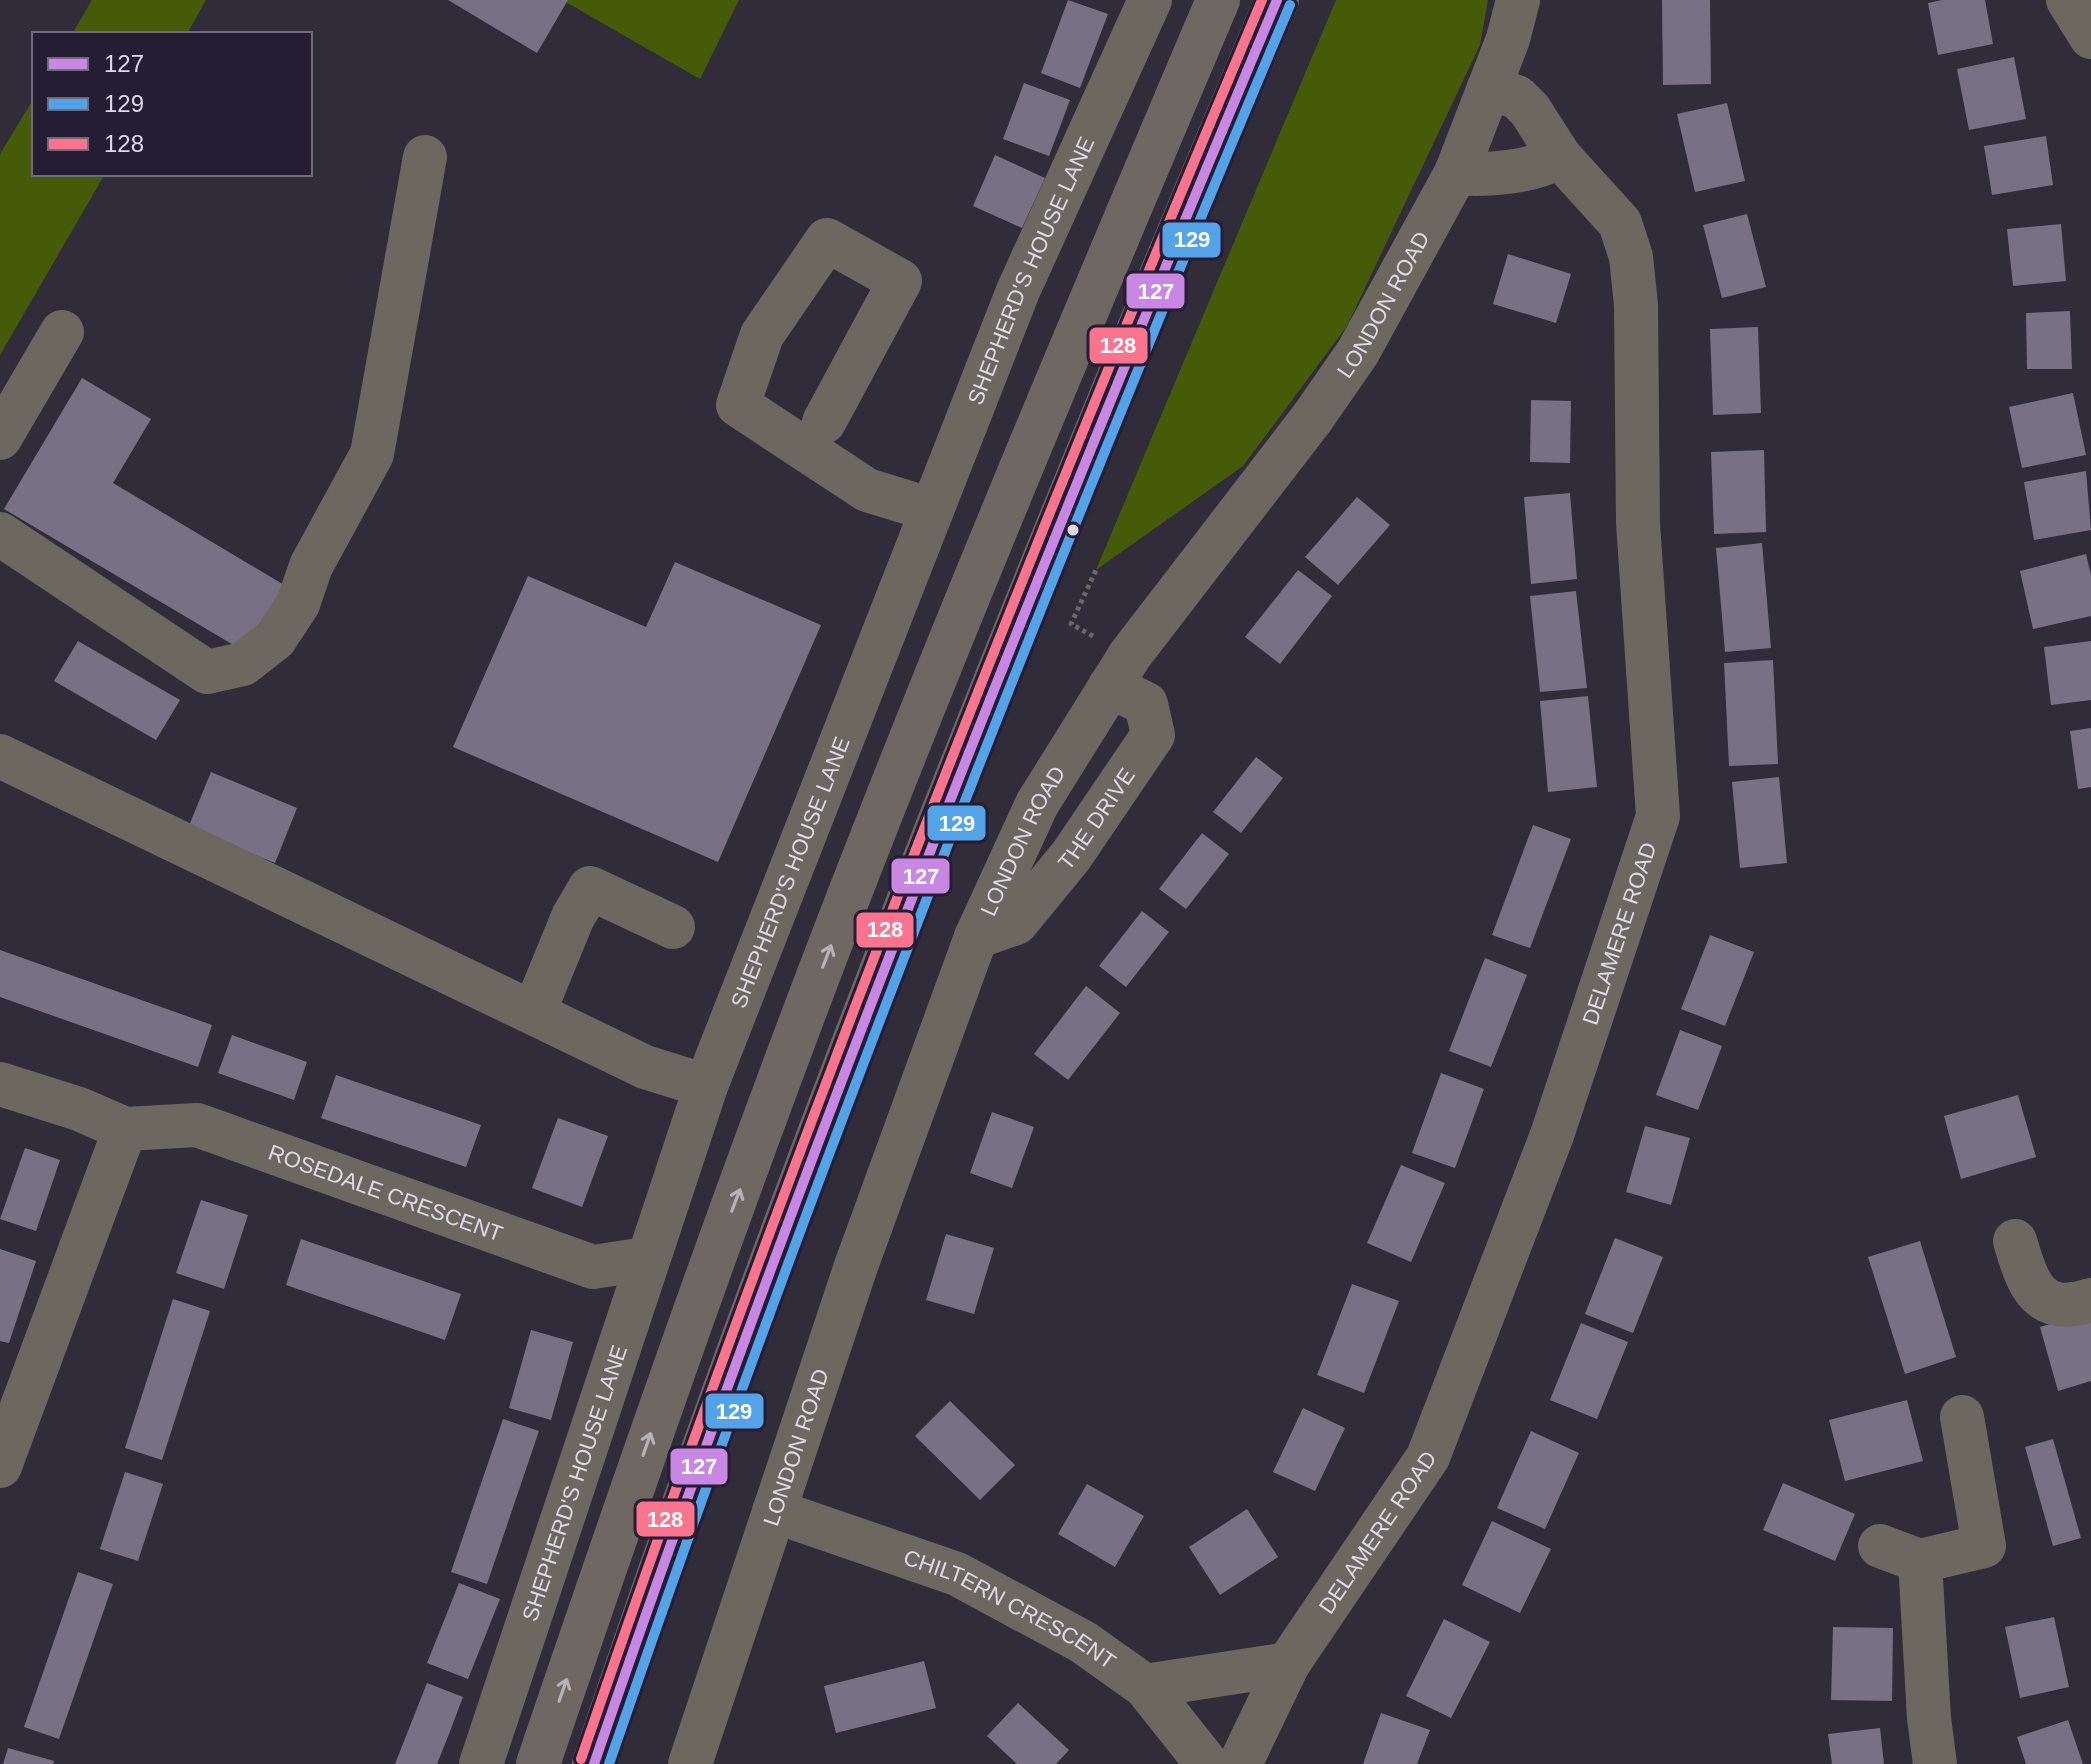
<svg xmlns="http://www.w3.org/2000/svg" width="2091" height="1764" font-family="Helvetica,sans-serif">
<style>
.forest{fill:#465b08}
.building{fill:#787186}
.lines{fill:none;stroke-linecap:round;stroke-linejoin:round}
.path{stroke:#6d6867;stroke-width:5;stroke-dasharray:4 4;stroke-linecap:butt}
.minor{stroke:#6c675f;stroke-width:44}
.major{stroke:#6f6862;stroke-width:44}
.bus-1-casing{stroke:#251d34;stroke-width:16}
.bus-2-casing{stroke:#251d34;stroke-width:16}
.bus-3-casing{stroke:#251d34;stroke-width:16}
.bus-1{stroke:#c787e3;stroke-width:10}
.bus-2{stroke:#53a3e8;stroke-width:10}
.bus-3{stroke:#fc738d;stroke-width:10}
.oneway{stroke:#b7b2ba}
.bus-dot{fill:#dedae9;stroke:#251d34;stroke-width:3}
.labels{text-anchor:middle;stroke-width:8;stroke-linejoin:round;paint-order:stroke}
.street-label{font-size:22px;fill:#dedae9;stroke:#251d34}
.line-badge{stroke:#251d34;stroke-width:3}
.badge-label{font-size:22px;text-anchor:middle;font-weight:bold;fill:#fff}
</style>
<rect width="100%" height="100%" fill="#302c39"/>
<!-- forest -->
<path class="forest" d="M92,0H206L187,34H72Z
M562,0H739L700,79Z
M1336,0H1488L1480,45L1347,326L1243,466L1096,570Z
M34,98V174H105L0,355V154Z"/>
<!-- building -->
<path class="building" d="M448,0H568L537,53Z
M1068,0L1108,14L1080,88L1041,73Z
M1662,0H1710L1711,84L1663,85Z
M1942,0H1985L1993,44L1938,55L1928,3Z
M2014,57L2026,119L1969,130L1957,69Z
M1024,83L1070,100L1049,156L1003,139Z
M1727,103L1745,181L1695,192L1677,114Z
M2046,136L2053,185L1992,195L1984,146Z
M995,155L1045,178L1022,228L973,206Z
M1747,214L1766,287L1722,298L1703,225Z
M2061,224L2066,281L2013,286L2007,229Z
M1508,254L1571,274L1556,323L1493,304Z
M2070,311L2072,369H2027L2026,313Z
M1758,327L1761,413L1713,415L1710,329Z
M82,378L151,419L113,483L286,586L247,653L4,509Z
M2073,393L2086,455L2022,468L2009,407Z
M1531,400L1571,401L1570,463L1530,462Z
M1764,450L1766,532L1714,534L1711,452Z
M2086,471L2091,530L2034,540L2024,482Z
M1570,493L1577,579L1531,584L1524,497Z
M1357,497L1390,525L1338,585L1305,557Z
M1762,543L1771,648L1725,652L1716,548Z
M2086,554L2091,575V616L2033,629L2020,571Z
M675,562L821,625L718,862L453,747L528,576L646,627Z
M1298,570L1332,596L1280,664L1245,637Z
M1576,591L1587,688L1540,692L1530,596Z
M78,641L180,700L156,740L54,681Z
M2091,641V700L2051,705L2044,647Z
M1773,660L1778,764L1729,766L1724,663Z
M1588,696L1597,787L1548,792L1540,701Z
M2091,728V787L2078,789L2070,731Z
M1256,757L1283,778L1241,833L1213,812Z
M211,772L297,808L275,863L188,828Z
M1779,777L1787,863L1740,868L1732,782Z
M1533,825L1571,839L1530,948L1492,935Z
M1202,833L1229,854L1186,909L1159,889Z
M1142,911L1169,932L1126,987L1099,966Z
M1710,935L1754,952L1725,1026L1681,1009Z
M0,950L212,1025L198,1067L0,997Z
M1485,958L1527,975L1491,1067L1449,1051Z
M1086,986L1120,1013L1068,1080L1034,1054Z
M1680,1030L1722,1046L1698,1110L1656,1095Z
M232,1035L307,1062L294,1100L218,1073Z
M1441,1073L1484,1089L1455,1168L1412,1153Z
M336,1075L481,1125L466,1167L321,1118Z
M2018,1095L2036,1157L1961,1179L1944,1116Z
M992,1112L1034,1127L1012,1188L970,1173Z
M558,1118L608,1136L582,1207L532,1188Z
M1645,1126L1690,1138L1671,1205L1626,1192Z
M25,1148L60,1160L36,1231L0,1219Z
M1401,1165L1445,1183L1411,1262L1367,1243Z
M201,1200L248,1215L224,1289L176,1273Z
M946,1234L994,1248L974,1314L926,1300Z
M1615,1238L1663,1257L1633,1333L1585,1314Z
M301,1239L461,1294L445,1340L286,1285Z
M1920,1241L1956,1357L1905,1374L1868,1257Z
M0,1249L36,1261L9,1343L0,1341Z
M1352,1284L1399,1301L1364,1393L1317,1375Z
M173,1299L210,1311L162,1460L125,1448Z
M2091,1312V1381L2058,1391L2040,1327Z
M1581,1323L1628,1342L1597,1419L1550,1400Z
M531,1330L573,1342L551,1420L509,1408Z
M1907,1400L1923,1461L1845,1481L1829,1420Z
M950,1401L1015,1465L980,1500L915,1436Z
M1303,1408L1345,1428L1315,1491L1273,1472Z
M503,1419L539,1431L487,1584L451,1572Z
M1531,1431L1579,1453L1545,1529L1497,1508Z
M2053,1439L2081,1538L2053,1546L2025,1447Z
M125,1472L163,1484L138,1561L100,1549Z
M1783,1483L1855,1514L1835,1561L1763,1530Z
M1087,1484L1144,1516L1115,1567L1058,1534Z
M1247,1509L1278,1557L1220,1595L1189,1547Z
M1492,1521L1551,1549L1520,1613L1462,1585Z
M78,1572L113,1584L59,1739L24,1727Z
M459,1583L500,1599L468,1679L427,1663Z
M2054,1617L2069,1687L2020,1698L2005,1627Z
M1444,1619L1490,1642L1451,1718L1406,1696Z
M1833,1627L1893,1628L1892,1701L1831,1700Z
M924,1661L936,1708L836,1733L824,1686Z
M427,1683L463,1697L449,1734L437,1764H395Z
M1018,1703L1069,1750L1056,1764H1017L987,1736Z
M1381,1713L1430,1730L1417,1764H1363Z
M2068,1720L2083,1764H2026L2017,1737Z
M1880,1728L1884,1764H1832L1828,1734Z
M8,1748L54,1761L53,1764H3Z"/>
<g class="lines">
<!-- path -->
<path class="path" d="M1093,636L1071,624L1096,570"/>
<!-- minor -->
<g class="minor">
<path d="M2068,0L2091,37"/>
<path d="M1456,173C1490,176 1530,172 1560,157"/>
<path d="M824,422L900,281L827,240L762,335L738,405L867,490L932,510"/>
<path d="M0,438L62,332"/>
<path d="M0,534L207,672L243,664L275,639L298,604L311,566L372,454L425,157"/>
<path d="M0,756L645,1067L706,1086"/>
<path id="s1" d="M976,937L1016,923L1071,856L1153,735L1146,704L1110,686"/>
<path d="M534,1012L573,917L590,888L673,927"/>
<path d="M0,1084L79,1109L125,1129"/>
<path d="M2015,1241C2028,1285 2038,1317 2091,1300"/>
<path id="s2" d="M0,1466L125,1129L197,1125L593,1267L646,1259"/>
<path id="s3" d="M774,1511L957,1574L1083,1642L1145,1686L1207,1764"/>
<path d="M1880,1546L1920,1561"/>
<path id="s4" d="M1145,1686L1288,1664L1428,1457L1552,1135L1658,816L1638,523L1636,305L1631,257L1620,223L1560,157L1530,110L1517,97L1489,88"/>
<path id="s5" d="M481,1764L706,1086L1018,291L1150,0"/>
<path id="s6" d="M690,1764L856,1266L976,937L1037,804L1130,655L1313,417L1358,352L1456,173L1508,39L1518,0"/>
<path d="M1240,1764L1288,1664"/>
<path d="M1935,1764L1929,1718L1920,1561L1984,1546L1962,1417"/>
</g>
<!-- major -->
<path class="major" d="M538,1764C642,1458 748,1153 866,852C978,566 1098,283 1218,0
M594,1764C795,1166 1030,581 1277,0"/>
<!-- bus-1 casing -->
<g class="bus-1-casing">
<path id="bus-1" d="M594,1764C799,1167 1032,582 1277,0"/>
</g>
<!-- bus-2 casing -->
<g class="bus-2-casing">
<path id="bus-2" d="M609,1764C814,1169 1045,585 1290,5"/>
</g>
<!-- bus-3 casing -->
<g class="bus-3-casing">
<path id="bus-3" d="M581,1759C786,1164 1017,580 1262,0"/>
</g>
<!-- bus-1 -->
<use href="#bus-1" class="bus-1"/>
<!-- bus-2 -->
<use href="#bus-2" class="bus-2"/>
<!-- bus-3 -->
<use href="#bus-3" class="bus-3"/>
</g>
<!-- one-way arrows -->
<defs><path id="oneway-shaft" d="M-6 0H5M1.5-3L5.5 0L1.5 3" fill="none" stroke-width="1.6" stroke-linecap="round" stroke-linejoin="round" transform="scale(2)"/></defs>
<g class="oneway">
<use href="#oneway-shaft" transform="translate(827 956) rotate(-69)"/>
<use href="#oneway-shaft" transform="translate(736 1200) rotate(-69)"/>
<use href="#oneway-shaft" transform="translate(647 1444) rotate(-71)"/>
<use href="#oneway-shaft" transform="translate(563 1690) rotate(-71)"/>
</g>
<!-- markers -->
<circle class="bus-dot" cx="1073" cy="530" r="7"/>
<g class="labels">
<!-- street labels -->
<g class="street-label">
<text dy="8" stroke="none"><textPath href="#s5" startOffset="1592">SHEPHERD'S HOUSE LANE</textPath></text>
<text dy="8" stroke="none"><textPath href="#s6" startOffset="1630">LONDON ROAD</textPath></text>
<text dy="8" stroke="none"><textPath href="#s1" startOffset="174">THE DRIVE</textPath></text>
<text dy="8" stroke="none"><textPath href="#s6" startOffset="982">LONDON ROAD</textPath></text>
<text dy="8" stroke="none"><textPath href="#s5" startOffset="944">SHEPHERD'S HOUSE LANE</textPath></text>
<text dy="8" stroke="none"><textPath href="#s4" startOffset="952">DELAMERE ROAD</textPath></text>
<text dy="8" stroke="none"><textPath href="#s2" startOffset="632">ROSEDALE CRESCENT</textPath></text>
<text dy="8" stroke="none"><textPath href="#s6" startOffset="334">LONDON ROAD</textPath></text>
<text dy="8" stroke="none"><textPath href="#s5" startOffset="296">SHEPHERD'S HOUSE LANE</textPath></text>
<text dy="8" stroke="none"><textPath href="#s4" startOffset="304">DELAMERE ROAD</textPath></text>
<text dy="8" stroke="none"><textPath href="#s3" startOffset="256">CHILTERN CRESCENT</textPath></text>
</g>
</g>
<g class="line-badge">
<rect x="1161" y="221" width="61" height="38" rx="8" fill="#53a3e8"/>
<rect x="1125" y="272" width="61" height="38" rx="8" fill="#c787e3"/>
<rect x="1088" y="326" width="61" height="39" rx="8" fill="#fc738d"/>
<rect x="926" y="804" width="61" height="38" rx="8" fill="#53a3e8"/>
<rect x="890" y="857" width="61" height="38" rx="8" fill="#c787e3"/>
<rect x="855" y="911" width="60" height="38" rx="8" fill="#fc738d"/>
<rect x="704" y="1392" width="61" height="38" rx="8" fill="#53a3e8"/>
<rect x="669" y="1447" width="60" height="39" rx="8" fill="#c787e3"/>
<rect x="635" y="1500" width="61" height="38" rx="8" fill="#fc738d"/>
</g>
<g class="badge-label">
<text x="1192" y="247">129</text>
<text x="1156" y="299">127</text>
<text x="1118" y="353">128</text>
<text x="957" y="831">129</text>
<text x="921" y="884">127</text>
<text x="885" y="937">128</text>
<text x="734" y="1419">129</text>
<text x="699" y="1474">127</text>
<text x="665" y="1527">128</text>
</g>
<!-- legend -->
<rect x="32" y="32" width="280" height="144" fill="#251d34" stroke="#6f697c" stroke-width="2"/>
<rect x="48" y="58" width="40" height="12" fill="#c787e3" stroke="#6f697c" stroke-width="2"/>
<text x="104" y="72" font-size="24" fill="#dedae9">127</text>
<rect x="48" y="98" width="40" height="12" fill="#53a3e8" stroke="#6f697c" stroke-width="2"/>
<text x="104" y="112" font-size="24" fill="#dedae9">129</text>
<rect x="48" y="138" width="40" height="12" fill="#fc738d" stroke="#6f697c" stroke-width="2"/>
<text x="104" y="152" font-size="24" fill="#dedae9">128</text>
</svg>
